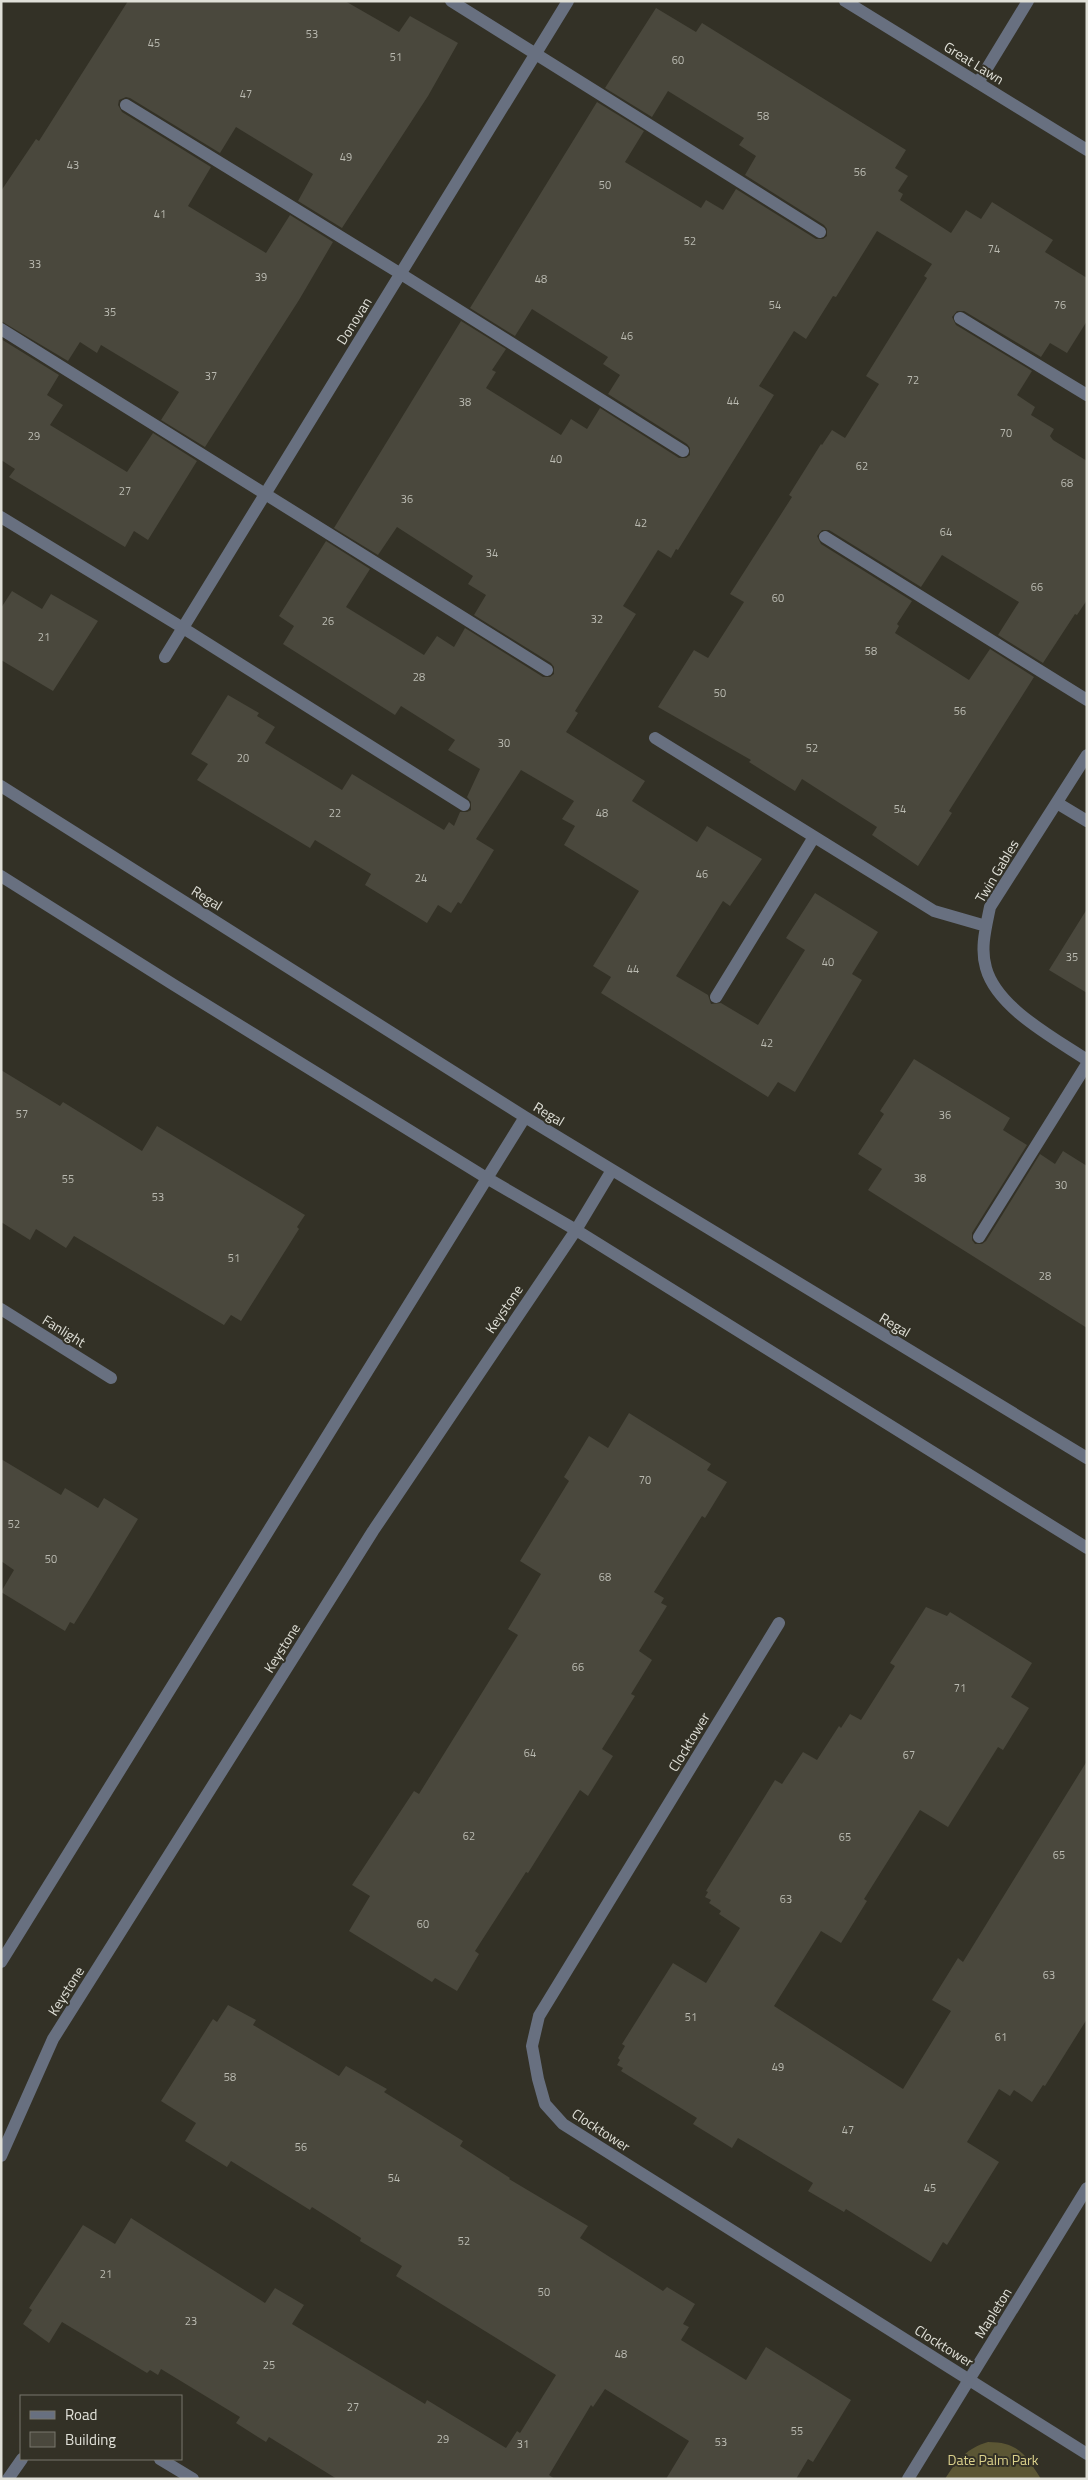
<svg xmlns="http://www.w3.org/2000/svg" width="1088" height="2480" font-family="'Titillium Web',sans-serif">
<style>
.green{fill:#5b5634}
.building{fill:#4a483d}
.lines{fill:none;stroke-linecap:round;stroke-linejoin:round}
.minor{stroke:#687080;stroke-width:12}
.labels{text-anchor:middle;stroke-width:4;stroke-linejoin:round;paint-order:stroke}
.number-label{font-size:11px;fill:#babab1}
.street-label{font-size:14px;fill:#e0e0d8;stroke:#333126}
.park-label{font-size:14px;fill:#dcd28c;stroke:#333126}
</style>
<rect width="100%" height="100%" fill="#333126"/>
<!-- green -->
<path class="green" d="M988,2442C1018,2442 1026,2455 1041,2479H945C957,2460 967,2448 988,2442Z"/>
<!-- building -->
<path class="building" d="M128,1H345L399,32L410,16L458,43L428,96L342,228L298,201L313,174L236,127L220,153L130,98L126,97L119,100L118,105L122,112L211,167L188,206L266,253L290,215L333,242L299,300L205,447L161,420L179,392L101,345L97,353L80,342L68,361L1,321V191L36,139L39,141Z
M656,8L696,32L702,23L906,150L895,168L908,176L898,191L903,194L900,200L951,233L966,210L981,219L992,202L1053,240L1045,252L1087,278V321L1067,353L1050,343L1041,357L964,311H957L952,317L956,325L1032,371L1017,395L1035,407L1031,415L1054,429L1050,436L1053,440L1087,461V600L1077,615L1075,614L1043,663L998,635L1019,602L942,555L921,587L829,530H822L817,536L821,544L912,601L897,624L899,626L895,633L969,680L990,649L1034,677L949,811L952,813L918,866L872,835L877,827L802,779L795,791L749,762L751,760L658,707L694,650L708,658L744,602L730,594L792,497L789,495L821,444L822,445L832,430L845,438L879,384L866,376L927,278L924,276L932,264L877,231L836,297L833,296L806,339L794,331L759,386L774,395L678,550L676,549L671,558L658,550L623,606L636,614L575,711L578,713L566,732L645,781L632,801L697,842L707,826L762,859L730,906L723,901L676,976L708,995L711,1004L721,1003L758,1025L805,950L786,938L815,893L878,932L852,974L862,980L795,1092L778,1082L768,1097L601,993L611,977L593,966L639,891L564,845L575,826L562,819L574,801L521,770L476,839L494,850L461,904L458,902L451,913L438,905L427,923L365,885L371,874L315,840L310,848L197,780L208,764L191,754L228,695L259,713L257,716L275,727L265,743L342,790L352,774L444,830L449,822L454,826L460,812H467L471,810V802L467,797L480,769L448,750L455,740L401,706L395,715L283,644L294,626L279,616L326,541L370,569L346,607L424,655L437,636L454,647L465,628L543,677H550L554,674V667L551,663L474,615L486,595L468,584L473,576L397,527L378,555L334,528L461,321L506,349L492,370L496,372L486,388L561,435L571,419L587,429L600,408L679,458H686L690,455V448L687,444L608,394L620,375L603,364L608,357L532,309L515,336L470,308L597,102L644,131L625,162L701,208L706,200L723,210L736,189L816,239H823L827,236V229L824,225L745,175L756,156L739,145L744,138L668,91L652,117L605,88Z
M1,339L59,375L47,395L63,405L50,425L127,472L153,433L197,461L148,540L134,531L125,547L9,477L15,469L1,460Z
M12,591L42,609L51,594L98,621L53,691L1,660V608Z
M1087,909V993L1049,970Z
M914,1059L1010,1118L1003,1130L1027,1145L972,1233V1240L975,1244H982L986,1241L1040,1154L1055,1164L1063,1151L1087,1166V1328L868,1190L882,1169L858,1154L884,1114L880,1111Z
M1,1070L60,1106L63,1102L142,1151L157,1126L305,1215L297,1227L299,1229L241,1321L231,1315L224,1325L74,1236L66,1248L36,1229L30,1240L1,1222Z
M629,1413L711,1464L707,1470L727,1482L705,1518L702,1516L654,1592L664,1598L661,1603L667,1606L639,1651L652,1660L631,1694L635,1696L602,1749L613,1756L588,1796L580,1790L528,1873L526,1872L475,1951L479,1954L457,1991L435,1978L432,1982L349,1931L370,1896L352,1885L414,1791L419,1794L518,1635L508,1629L541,1574L520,1561L569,1481L564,1477L589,1436L608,1448Z
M1,1459L61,1495L65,1488L98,1508L104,1498L138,1519L92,1595L74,1624L70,1622L65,1631L1,1592L14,1570L1,1561Z
M926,1607L947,1616L950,1612L1032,1663L1011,1697L1029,1708L1003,1750L998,1747L948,1827L920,1810L864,1899L867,1901L841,1943L821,1931L774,2006L903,2089L951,2011L932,2000L958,1958L963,1962L1087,1761V2019L1045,2086L1043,2085L1032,2102L1014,2090L1010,2096L999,2089L967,2142L999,2162L947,2245L943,2242L931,2262L846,2209L844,2212L808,2191L813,2183L738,2138L732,2148L693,2124L697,2118L621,2071L623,2068L617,2065L620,2060L618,2058L625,2046L622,2044L673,1963L706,1983L740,1928L719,1914L721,1911L709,1903L711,1900L705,1897L708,1892L706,1891L775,1780L782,1784L803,1752L817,1760L839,1726L841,1728L850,1714L861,1720L895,1666L890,1663Z
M228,2005L256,2020L253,2025L339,2076L346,2066L387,2089L384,2092L463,2141L460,2146L510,2178L509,2179L588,2226L580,2238L663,2291L667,2287L695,2304L683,2324L689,2327L681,2340L746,2380L766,2347L851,2400L813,2462L808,2459L796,2479H666L689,2441L605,2389L593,2407L591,2405L549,2475L555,2479H337L269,2437L266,2442L236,2423L240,2417L161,2369L158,2375L150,2370L147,2373L62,2322L49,2343L23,2324L32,2310L29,2308L83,2225L115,2244L131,2218L265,2303L275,2288L304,2305L292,2324L425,2404L427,2400L506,2448L517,2431L520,2433L556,2375L396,2276L402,2266L360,2241L361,2238L312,2207L310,2210L231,2161L227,2167L185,2141L196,2123L161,2101L213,2019L217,2022Z"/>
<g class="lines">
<!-- minor -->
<path class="minor" d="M451,1L820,232
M845,1L1087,150
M978,83L1028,1
M126,105L401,274L683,451
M960,318L1087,395
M1,329L547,670
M1,517L183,628L464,805
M825,537L1087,700
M165,657L568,1
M655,738L934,911L986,926
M1087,755L990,907C986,927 980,948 986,968C997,1008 1054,1038 1087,1060
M1,786L525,1117L1087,1458
M1057,803L1087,821
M1,876L174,985L485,1177L576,1230L1087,1548
M716,997L814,837
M979,1237L1087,1064
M1,1309L111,1378
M779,1623L539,2016L532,2046L538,2079L545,2104L563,2124L1087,2454
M1,1962L525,1117
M1,2156L53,2039L373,1531L576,1230L612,1170
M160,2459L193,2479
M8,2479L22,2459
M908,2479L1087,2188"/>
</g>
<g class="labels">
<!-- number labels -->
<g class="number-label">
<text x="312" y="38">53</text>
<text x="154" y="47">45</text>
<text x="396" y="61">51</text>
<text x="678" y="64">60</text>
<text x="246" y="98">47</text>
<text x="763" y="120">58</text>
<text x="346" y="161">49</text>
<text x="73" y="169">43</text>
<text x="860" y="176">56</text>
<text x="605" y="189">50</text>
<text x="160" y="218">41</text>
<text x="690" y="245">52</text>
<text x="994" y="253">74</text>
<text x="35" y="268">33</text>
<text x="261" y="281">39</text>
<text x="541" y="283">48</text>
<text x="775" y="309">54</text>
<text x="1060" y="309">76</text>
<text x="110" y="316">35</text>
<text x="627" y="340">46</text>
<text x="211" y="380">37</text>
<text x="913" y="384">72</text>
<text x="733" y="405">44</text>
<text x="465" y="406">38</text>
<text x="1006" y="437">70</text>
<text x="34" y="440">29</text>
<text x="556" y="463">40</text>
<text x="862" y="470">62</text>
<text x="1067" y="487">68</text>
<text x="125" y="495">27</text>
<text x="407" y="503">36</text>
<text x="641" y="527">42</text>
<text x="946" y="536">64</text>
<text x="492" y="557">34</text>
<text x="1037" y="591">66</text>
<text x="778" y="602">60</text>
<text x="597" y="623">32</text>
<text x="328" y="625">26</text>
<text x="44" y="641">21</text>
<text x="871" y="655">58</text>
<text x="419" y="681">28</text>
<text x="720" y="697">50</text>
<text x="960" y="715">56</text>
<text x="504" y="747">30</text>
<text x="812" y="752">52</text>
<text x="243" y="762">20</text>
<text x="900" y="813">54</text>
<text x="335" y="817">22</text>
<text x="602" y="817">48</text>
<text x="702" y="878">46</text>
<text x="421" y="882">24</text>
<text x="1072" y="961">35</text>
<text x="828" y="966">40</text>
<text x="633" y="973">44</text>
<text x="767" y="1047">42</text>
<text x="22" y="1118">57</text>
<text x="945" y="1119">36</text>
<text x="920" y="1182">38</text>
<text x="68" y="1183">55</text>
<text x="1061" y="1189">30</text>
<text x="158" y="1201">53</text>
<text x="234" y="1262">51</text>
<text x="1045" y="1280">28</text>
<text x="645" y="1484">70</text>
<text x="14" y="1528">52</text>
<text x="51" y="1563">50</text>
<text x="605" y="1581">68</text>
<text x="578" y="1671">66</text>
<text x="960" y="1692">71</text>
<text x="530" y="1757">64</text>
<text x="909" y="1759">67</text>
<text x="469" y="1840">62</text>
<text x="845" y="1841">65</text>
<text x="1059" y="1859">65</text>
<text x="786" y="1903">63</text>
<text x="423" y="1928">60</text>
<text x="1049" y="1979">63</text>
<text x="691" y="2021">51</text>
<text x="1001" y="2041">61</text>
<text x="778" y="2071">49</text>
<text x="230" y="2081">58</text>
<text x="848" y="2134">47</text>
<text x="301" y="2151">56</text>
<text x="394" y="2182">54</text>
<text x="930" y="2192">45</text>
<text x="464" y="2245">52</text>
<text x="106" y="2278">21</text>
<text x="544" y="2296">50</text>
<text x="191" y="2325">23</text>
<text x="621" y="2358">48</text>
<text x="269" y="2369">25</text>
<text x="353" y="2411">27</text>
<text x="797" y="2435">55</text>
<text x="443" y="2443">29</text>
<text x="721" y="2446">53</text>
<text x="523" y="2448">31</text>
</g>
<!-- street labels -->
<g class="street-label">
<text transform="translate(974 63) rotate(32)" y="5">Great Lawn</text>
<text transform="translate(354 321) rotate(-58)" y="5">Donovan</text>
<text transform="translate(997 871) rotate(-59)" y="5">Twin Gables</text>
<text transform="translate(207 898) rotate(32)" y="5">Regal</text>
<text transform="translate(549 1114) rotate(31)" y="5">Regal</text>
<text transform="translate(504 1309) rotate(-56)" y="5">Keystone</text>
<text transform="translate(895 1325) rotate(31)" y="5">Regal</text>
<text transform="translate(64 1331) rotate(32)" y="5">Fanlight</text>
<text transform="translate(282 1648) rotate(-58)" y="5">Keystone</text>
<text transform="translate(689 1742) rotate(-59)" y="5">Clocktower</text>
<text transform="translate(66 1991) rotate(-58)" y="5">Keystone</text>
<text transform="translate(601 2130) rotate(33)" y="5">Clocktower</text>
<text transform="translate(993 2313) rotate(-58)" y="5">Mapleton</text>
<text transform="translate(944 2346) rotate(32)" y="5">Clocktower</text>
</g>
<!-- park labels -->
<g class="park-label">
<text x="993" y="2465">Date Palm Park</text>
</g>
</g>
<!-- border -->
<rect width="1088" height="2480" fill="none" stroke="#e0e0d8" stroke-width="5"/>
<!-- legend -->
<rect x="20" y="2395" width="162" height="65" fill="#333126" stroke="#78776d"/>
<rect x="30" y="2411" width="25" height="8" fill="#687080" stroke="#78776d"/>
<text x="65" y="2420" font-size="15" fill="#e0e0d8">Road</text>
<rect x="30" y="2432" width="25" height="15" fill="#4a483d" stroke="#78776d"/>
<text x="65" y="2445" font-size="15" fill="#e0e0d8">Building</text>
</svg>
